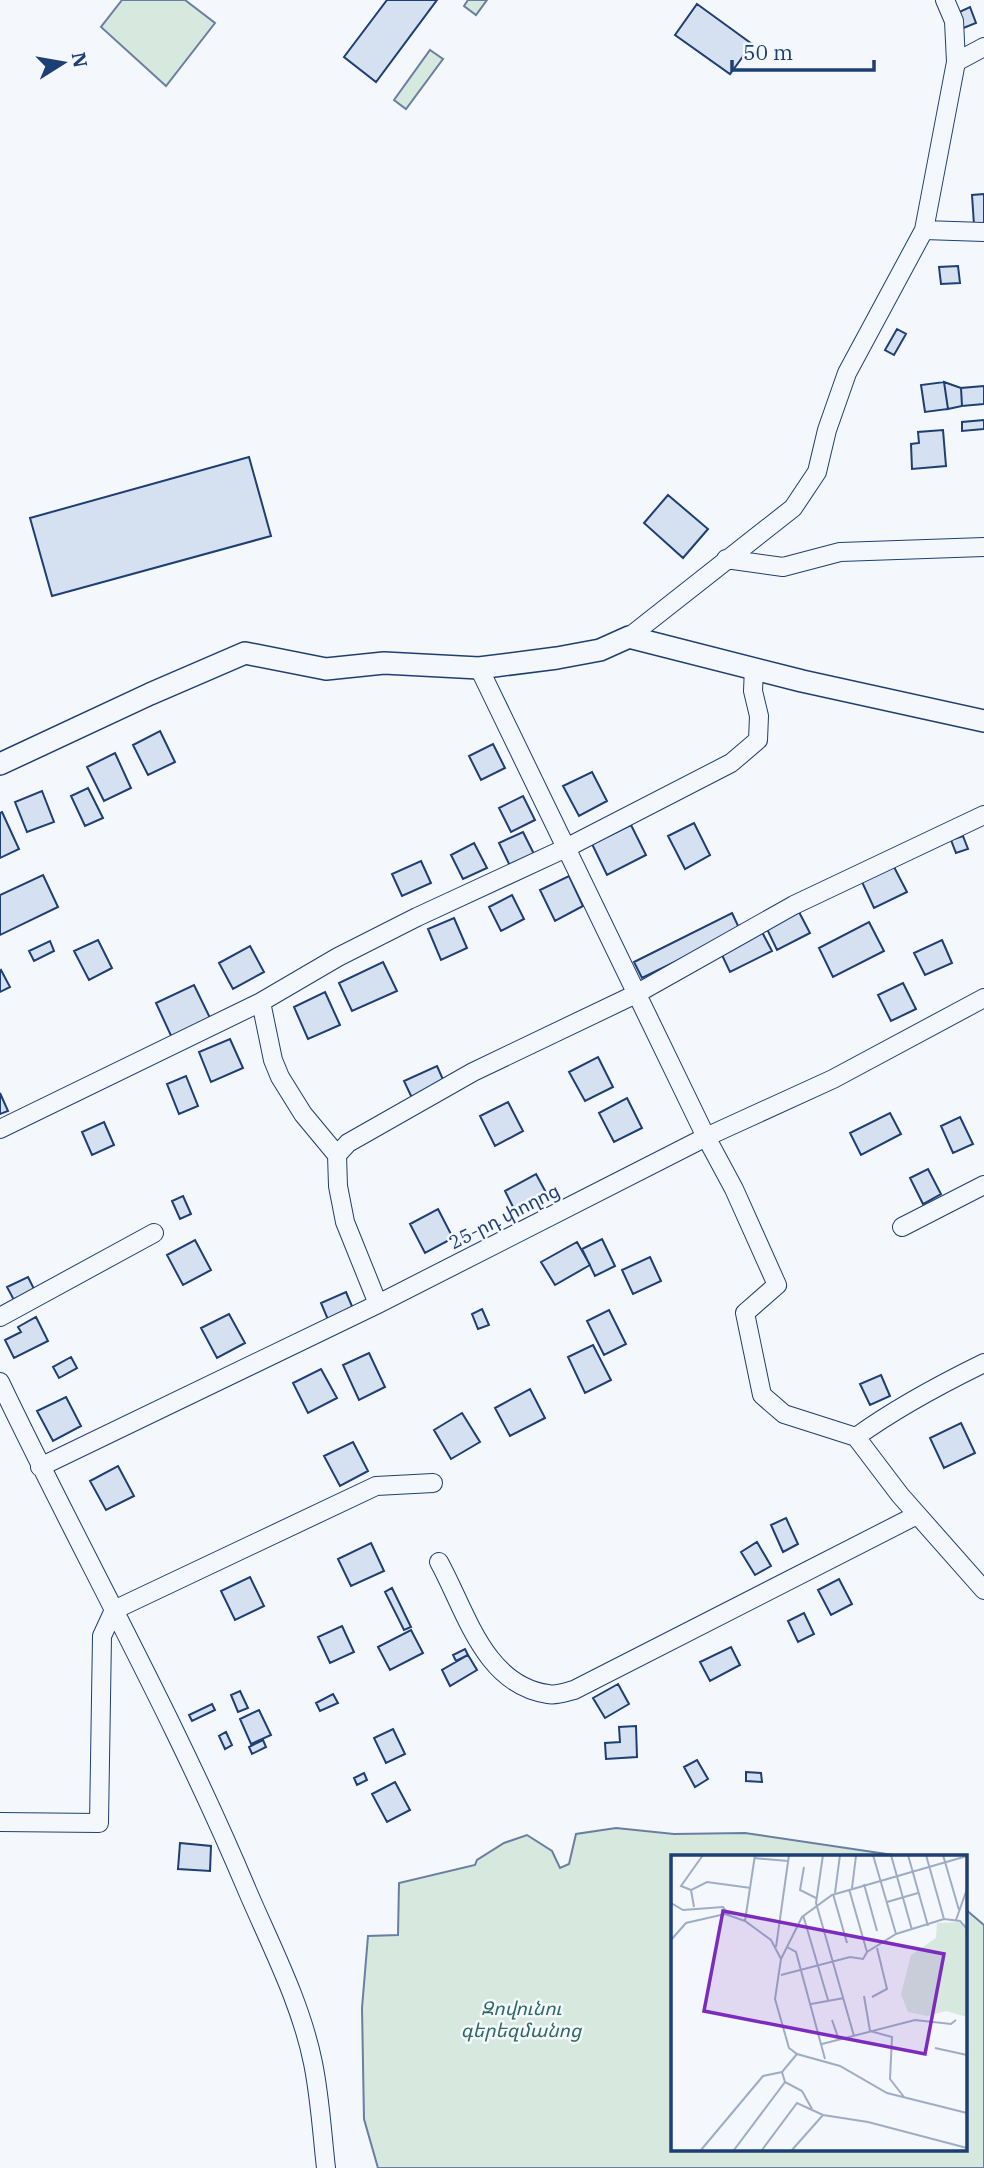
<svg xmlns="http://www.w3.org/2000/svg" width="984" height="2168" font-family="'IBM Plex Serif','Noto Sans Armenian',serif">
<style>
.green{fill:#d7e8df;stroke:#687fa3;stroke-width:2}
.building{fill:#d5e0f0;stroke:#1d3f73;stroke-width:2}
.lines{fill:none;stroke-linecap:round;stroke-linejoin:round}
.minor-casing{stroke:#1d3f73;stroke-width:20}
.tertiary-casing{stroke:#1d3f73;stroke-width:24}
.minor{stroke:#f4f7fb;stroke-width:18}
.tertiary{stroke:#f4f7fb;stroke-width:21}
.labels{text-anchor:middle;stroke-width:5;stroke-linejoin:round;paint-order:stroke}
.street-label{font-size:19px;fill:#1d3f73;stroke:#f4f7fb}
.park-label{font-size:19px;font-style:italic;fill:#2c6c60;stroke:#f4f7fb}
.inset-road{fill:none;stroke:#9eadc5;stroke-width:2}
.view{fill:#7b2cbf;fill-opacity:0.15;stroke:#7b2cbf;stroke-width:3.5}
.inset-edge{fill:none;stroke:#1d3f73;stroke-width:3.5}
</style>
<rect width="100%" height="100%" fill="#f4f7fb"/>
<!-- green -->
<path class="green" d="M122,0H185L215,23L166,86L101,27Z
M468,0H487L476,15L464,6Z
M430,50L443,59L406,109L394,100Z
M616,1828L674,1834L745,1833L900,1856H673V2149H965V1909L984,1925V2168H378L364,2119L362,2008L368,1936L398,1935L399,1883L475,1865L477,1860L504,1843L527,1835L552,1851L560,1868L569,1864L576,1834Z"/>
<!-- building -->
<path class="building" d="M387,0H437L376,82L344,57Z
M697,4L752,44L730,74L675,35Z
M970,7L976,23L961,29L955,14Z
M984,194V224L974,225L972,195Z
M958,266L960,283L941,284L939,267Z
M897,329L906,334L894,355L885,350Z
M944,382L948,409L925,412L921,385Z
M944,382L961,388L962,406L948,409Z
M984,386V404L962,406L961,388Z
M984,420V429L962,431V422Z
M943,430L946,466L912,469L911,444L919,443L918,432Z
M249,457L271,536L52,596L30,518Z
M668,495L708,529L683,558L644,523Z
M160,731L175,762L148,775L133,745Z
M493,744L505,768L481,780L469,756Z
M115,753L131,788L104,801L87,767Z
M592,772L607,801L579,816L563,786Z
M88,788L103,818L85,826L71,796Z
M42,791L54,822L27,832L15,802Z
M523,796L535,820L511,832L499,808Z
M2,812L19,849L0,858V813Z
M694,823L710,855L685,869L668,836Z
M631,825L646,855L607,875L592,844Z
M523,832L535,856L511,868L499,843Z
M963,836L968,849L956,853L951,840Z
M474,843L487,868L463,879L451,855Z
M421,861L431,883L402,896L392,874Z
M894,867L907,892L874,908L862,882Z
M43,875L58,907L0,935V895Z
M569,876L583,906L555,921L540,890Z
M512,895L524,919L501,931L489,907Z
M799,912L810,933L777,950L767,929Z
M732,913L740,930L642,978L634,962Z
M454,918L467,948L441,960L428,929Z
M869,922L884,951L833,977L819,948Z
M762,932L772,951L730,972L721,953Z
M98,940L112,968L89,980L74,951Z
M942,940L952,963L925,975L914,953Z
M50,941L54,951L34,961L29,951Z
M250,946L264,972L233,989L219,963Z
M383,962L397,991L352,1011L339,983Z
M1,970L10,987L0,992V971Z
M903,983L916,1009L891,1021L878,995Z
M194,985L212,1022L173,1040L156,1003Z
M325,992L340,1025L308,1039L294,1007Z
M230,1039L243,1068L211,1082L199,1052Z
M598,1057L613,1087L585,1101L569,1072Z
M437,1066L445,1084L412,1098L404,1081Z
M186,1076L198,1106L179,1114L167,1084Z
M0,1093L8,1111L0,1114Z
M627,1098L642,1128L614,1142L599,1113Z
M508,1102L523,1131L495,1146L480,1116Z
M890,1113L901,1134L861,1155L850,1133Z
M960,1117L973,1144L953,1153L941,1126Z
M104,1122L114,1145L92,1155L82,1132Z
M928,1169L941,1194L923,1204L910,1178Z
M536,1174L549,1198L517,1215L505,1191Z
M183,1196L191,1214L180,1219L172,1201Z
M438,1209L453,1238L425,1253L410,1224Z
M602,1239L615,1266L595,1276L582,1249Z
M195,1240L211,1270L183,1285L167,1255Z
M577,1242L590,1265L555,1285L541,1262Z
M650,1257L661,1281L633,1294L622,1270Z
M28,1277L35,1291L15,1302L7,1287Z
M346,1292L354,1311L329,1322L321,1303Z
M482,1309L489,1325L478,1329L472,1314Z
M609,1310L626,1344L604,1355L587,1321Z
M229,1314L245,1343L217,1358L201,1328Z
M36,1317L48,1341L14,1358L5,1340L21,1332L18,1327Z
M593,1345L611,1380L585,1393L568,1357Z
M369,1353L385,1387L359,1400L343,1365Z
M71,1357L77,1368L59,1378L53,1367Z
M321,1369L337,1398L308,1413L293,1383Z
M881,1375L890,1396L870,1405L860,1384Z
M530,1389L545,1418L510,1436L495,1408Z
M66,1397L81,1426L53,1441L37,1411Z
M462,1413L480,1442L451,1459L434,1430Z
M961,1423L975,1453L944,1468L930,1438Z
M353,1442L368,1471L340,1486L324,1456Z
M118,1466L134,1496L106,1510L90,1481Z
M786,1518L798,1544L783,1552L771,1525Z
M757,1542L771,1566L755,1575L741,1552Z
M371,1543L384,1571L351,1586L338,1559Z
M250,1577L264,1606L235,1620L221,1591Z
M839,1579L852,1604L831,1615L818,1590Z
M392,1588L411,1627L404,1630L385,1592Z
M804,1613L814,1634L798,1642L788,1621Z
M342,1626L354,1652L330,1663L318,1637Z
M411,1630L423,1653L390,1670L378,1647Z
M731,1647L740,1665L710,1681L700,1662Z
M465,1649L468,1655L456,1661L453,1655Z
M468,1655L477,1670L450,1686L442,1670Z
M618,1684L629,1704L605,1718L593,1698Z
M240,1691L248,1708L238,1712L231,1695Z
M333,1694L338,1703L320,1711L316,1703Z
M212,1704L215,1710L192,1721L189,1715Z
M259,1710L271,1735L251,1744L240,1719Z
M636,1726L637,1757L606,1759L605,1743L620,1742L619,1727Z
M393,1729L405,1754L386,1763L374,1738Z
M226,1732L232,1745L225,1749L219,1736Z
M263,1740L266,1747L252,1754L249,1747Z
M697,1760L708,1779L695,1787L684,1767Z
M746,1772L761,1773L762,1782L746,1781Z
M364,1773L367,1780L357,1785L354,1778Z
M395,1782L410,1810L387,1822L372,1794Z
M180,1843L211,1846L210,1871L178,1869Z"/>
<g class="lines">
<!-- minor casing -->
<g class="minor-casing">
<path id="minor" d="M956,62L984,47
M924,230L984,232
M726,559L783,567L840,552L984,547
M629,637L793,508L817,472L827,430L847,373L924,230L956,62L954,21L945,0
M479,668L706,1137L734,1189L777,1285L745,1313L762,1395L784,1414L856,1437C896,1408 939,1385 984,1363
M261,1002L273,1060L280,1077L303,1114L337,1155L338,1186L345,1222L378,1304
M0,1129L261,1002L338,957L417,917L566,848L731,763L758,740L759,716L753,691L754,668
M337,1155L348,1143L473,1072L636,994L794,905L984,815
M902,1227L984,1185
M0,1317L154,1233
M0,1382C81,1552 174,1716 247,1890C271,1946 301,2003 313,2063C320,2097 322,2133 326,2168
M856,1437L900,1495L984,1590
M40,1467L378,1304L706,1137L833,1079L984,998
M439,1562C466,1611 484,1685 548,1694C556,1696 566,1692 574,1690L917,1515
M0,1822L99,1823L102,1636L114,1610L376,1486L433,1483"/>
</g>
<!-- tertiary casing -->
<g class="tertiary-casing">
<path id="tertiary" d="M0,764L150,694L245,653L326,669L384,663L479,668L557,658L600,650L629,637L802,681L984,721"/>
</g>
<!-- minor -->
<use href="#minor" class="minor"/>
<!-- tertiary -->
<use href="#tertiary" class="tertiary"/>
</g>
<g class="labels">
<!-- street labels -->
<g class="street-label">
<text transform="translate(504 1216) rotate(-27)" y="7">25-րդ փողոց</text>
</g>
<!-- park labels -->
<g class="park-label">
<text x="521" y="2015">Զովունու<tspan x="521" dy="22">գերեզմանոց</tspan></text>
</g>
</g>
<!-- overview -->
<g transform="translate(671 1855)">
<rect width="296" height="296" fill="#f4f7fb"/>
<path d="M288,67L296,76V162L275,156L256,161L237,157L230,139L240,100L265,83L266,68Z" fill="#d7e8df"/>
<path class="inset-road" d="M152,0L145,48L183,181M202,0L225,79M220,0L241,75M237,0L257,71M272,0L288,55M83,3L117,6M133,12L129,35L145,43M193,29L206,76M181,33L185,1L182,0M20,35L10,31L32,0M164,38L169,0M162,39L176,88M216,47L247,38M0,48L12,55L52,52L58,60M23,52L20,35L36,27L80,33M132,60L157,145M273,64L289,66L296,74M285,65L296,34M74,66L84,0M0,85L15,68L54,59L74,66L100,85L110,104L104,144L118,193L126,199L169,211L216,238L296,258M105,92L118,0M116,92L125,97L154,204M196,97L225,79L273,64L255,0M110,104L131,62L161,40L296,1M110,120L179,102L192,104L196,97L178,34M193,141L199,176L221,182L219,224L233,242M201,142L216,134L206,93M140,149L173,143M161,165L168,185M151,189L244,165L280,169L285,165M264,193L296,200M114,227L131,236L141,254M30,295L92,221L111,217L126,199M63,295L114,227L111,217M91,295L126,248L152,260L197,267L296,293M121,295L152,260"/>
<path class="view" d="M52,56L273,99L254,199L33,156Z"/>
<rect width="296" height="296" class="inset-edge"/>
</g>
<!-- north arrow -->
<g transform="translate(63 63) rotate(79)" stroke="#f4f7fb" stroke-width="5" paint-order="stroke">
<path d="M0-5L12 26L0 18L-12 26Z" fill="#1d3f73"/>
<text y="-10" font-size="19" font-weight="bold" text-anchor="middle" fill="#1d3f73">N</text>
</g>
<!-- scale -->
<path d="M732 60v10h142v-10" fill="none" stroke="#1d3f73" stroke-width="3.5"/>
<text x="743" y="60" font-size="21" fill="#1d3f73" stroke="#f4f7fb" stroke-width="5" paint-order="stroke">50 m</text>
</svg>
